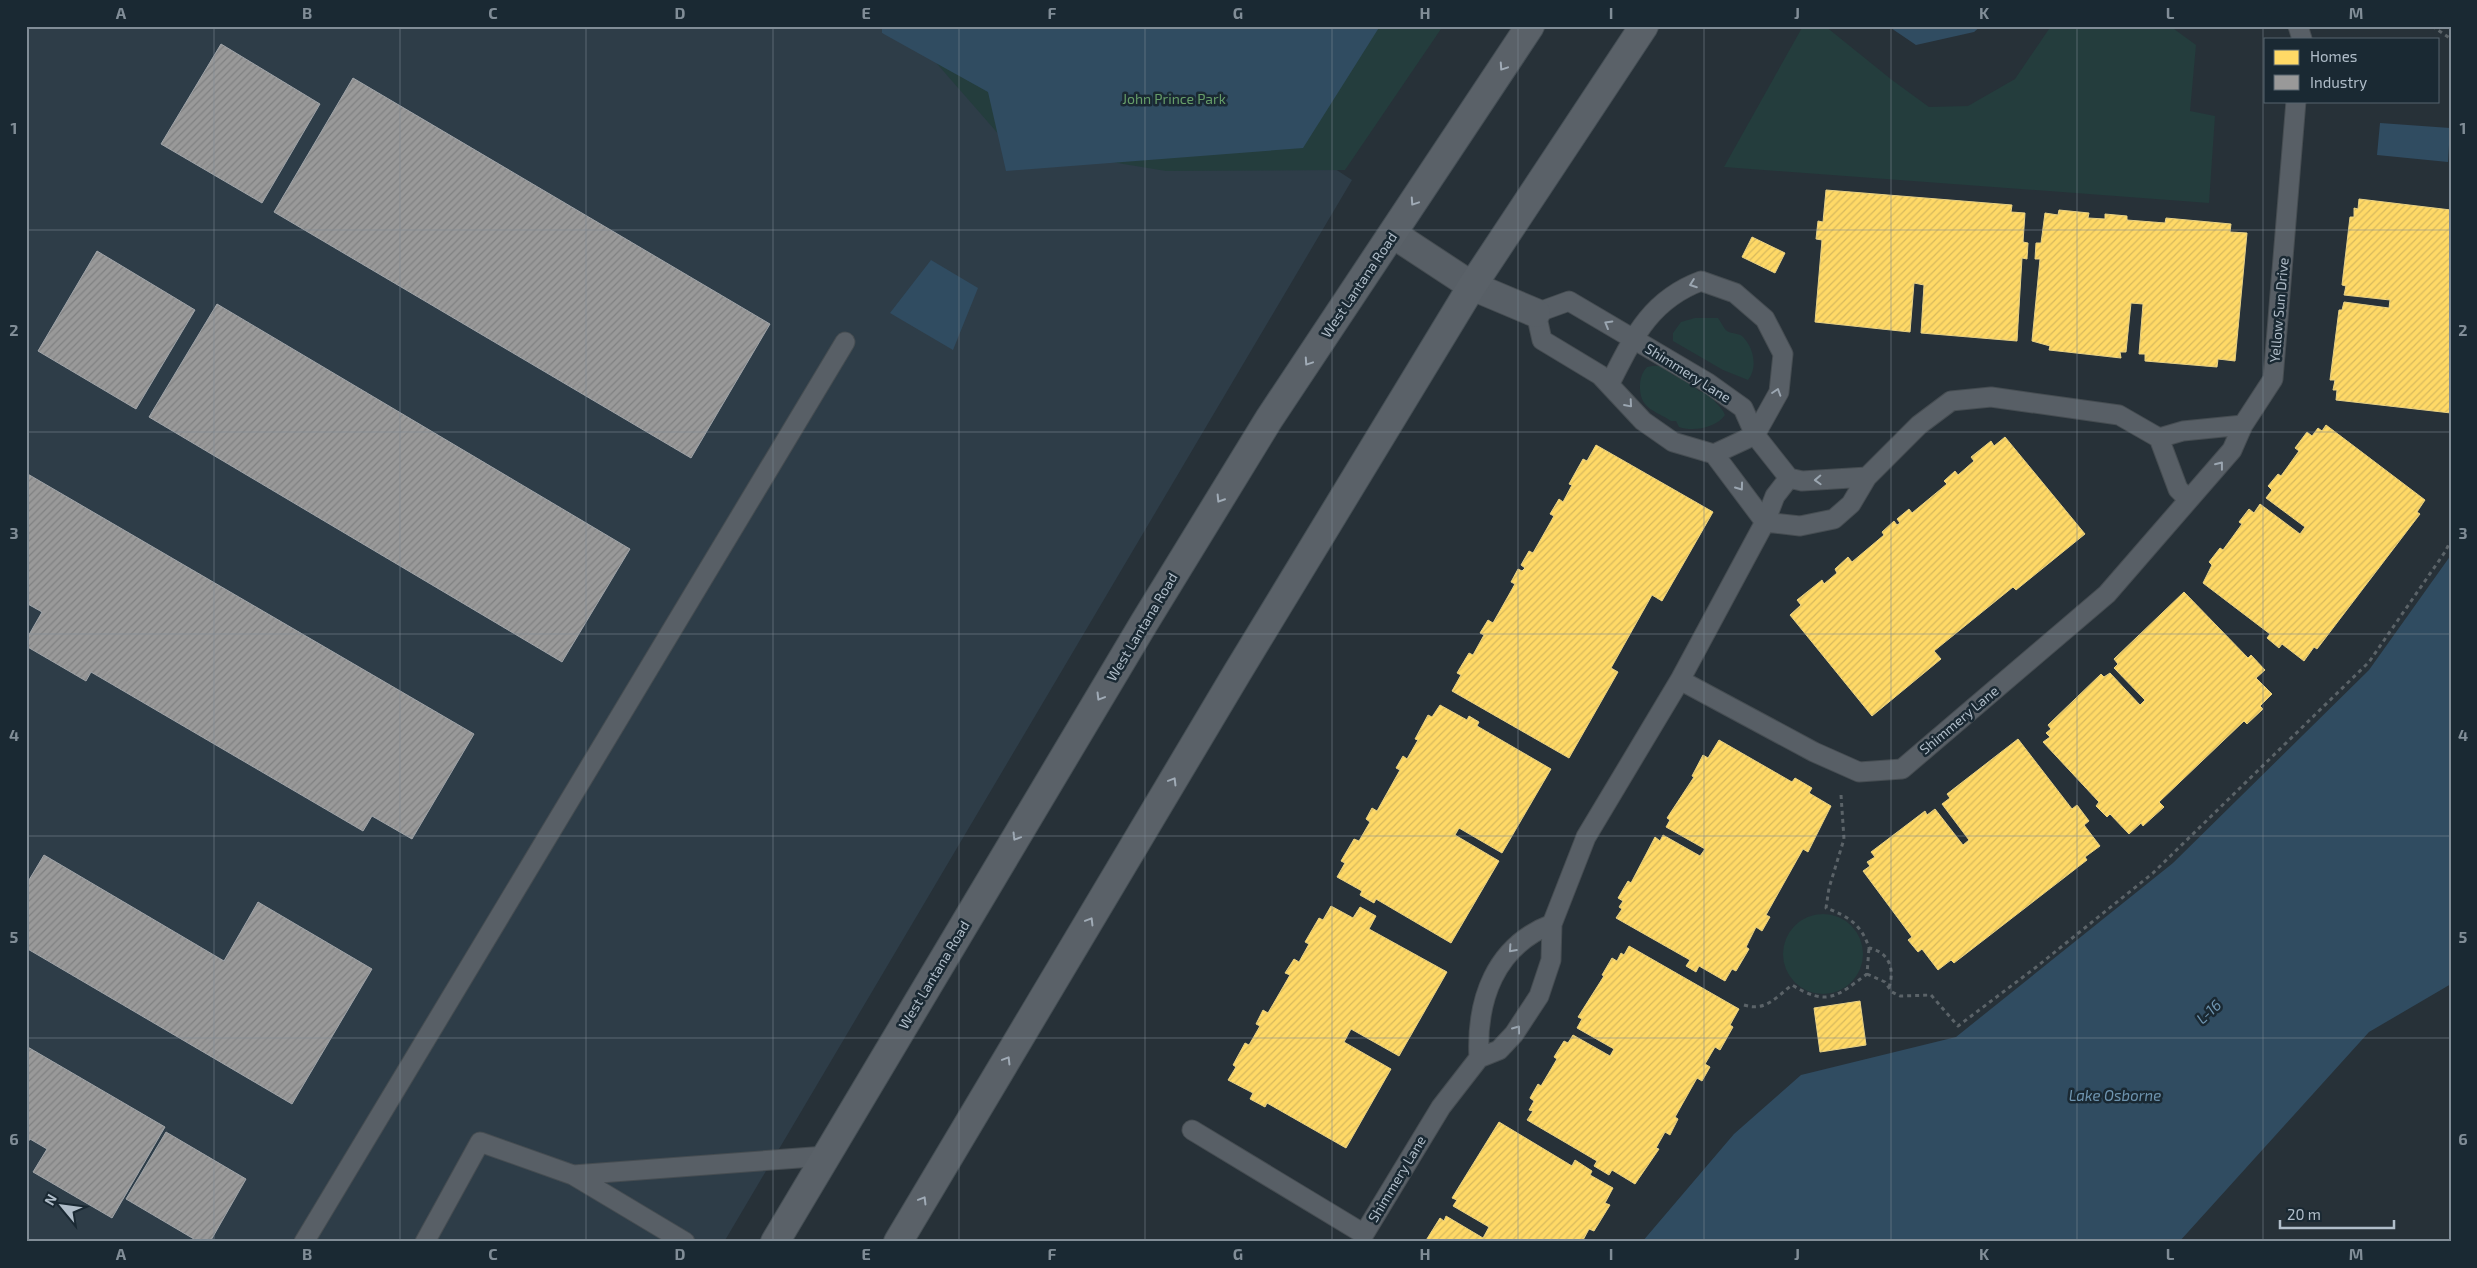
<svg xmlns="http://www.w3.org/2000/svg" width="2477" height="1268" font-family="'Exo 2',sans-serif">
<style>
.airport{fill:#2e3d48}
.green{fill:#243d3d}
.water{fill:#304c61}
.homes{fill:url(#homes-hatch);stroke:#e8d184}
.industry{fill:url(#industry-hatch);stroke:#a0a4a8}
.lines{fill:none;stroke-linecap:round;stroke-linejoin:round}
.lane-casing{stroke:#464d52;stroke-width:21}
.street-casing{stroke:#464d52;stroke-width:30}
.primary-casing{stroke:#454e54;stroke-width:30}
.path{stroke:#5b6368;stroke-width:3;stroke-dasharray:4 4;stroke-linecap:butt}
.lane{stroke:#585f66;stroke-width:19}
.street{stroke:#585f66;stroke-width:28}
.primary{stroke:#5a6168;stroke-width:28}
.oneway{stroke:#a0abb6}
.oneway2{stroke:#9ba6b1}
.grid{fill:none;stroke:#818d97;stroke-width:1;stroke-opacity:0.55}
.labels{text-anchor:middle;stroke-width:5;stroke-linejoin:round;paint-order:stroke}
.park-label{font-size:14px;fill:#669d69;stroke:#1a2933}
.street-label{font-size:14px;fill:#b1beca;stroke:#1a2933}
.water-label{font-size:15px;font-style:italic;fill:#6f95b0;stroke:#1a2933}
.neatline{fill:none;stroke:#818d97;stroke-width:2}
.grid-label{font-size:16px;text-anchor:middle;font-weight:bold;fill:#818d97}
</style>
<defs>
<pattern id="homes-hatch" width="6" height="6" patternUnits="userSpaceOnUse" patternTransform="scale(1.25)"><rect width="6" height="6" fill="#ffd966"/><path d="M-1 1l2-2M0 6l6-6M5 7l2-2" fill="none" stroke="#d7b95e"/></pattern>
<pattern id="industry-hatch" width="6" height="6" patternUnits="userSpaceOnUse" patternTransform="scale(1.25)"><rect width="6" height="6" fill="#999"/><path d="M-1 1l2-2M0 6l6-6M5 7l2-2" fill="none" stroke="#808182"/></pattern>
</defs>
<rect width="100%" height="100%" fill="#273138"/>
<!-- airport -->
<path class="airport" d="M26,26H882V33L1303,148L1352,180L724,1242H26Z"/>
<!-- green -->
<path class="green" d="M904,26H1443L1345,170L1166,171L1008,145Z
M1803,26H1825L1892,80L1929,107L1968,106L2015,79L2051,26H2170L2196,45L2190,111L2215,116L2209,203L1724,167Z
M1695,318H1718C1721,322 1724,329 1727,331C1732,334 1738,333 1742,336C1754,347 1758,368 1748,380L1723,370L1673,341V333L1681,322Z
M1652,366H1663L1673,375L1687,380L1699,391L1710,393C1713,403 1721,405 1725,415C1716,428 1693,432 1679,427L1676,421H1671C1657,411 1641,410 1640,389C1640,379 1641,374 1647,367Z
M1783 954a40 40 0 1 1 80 0a40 40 0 1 1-80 0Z"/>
<!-- water -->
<path class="water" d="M882,26H1380L1303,148L1006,171L988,92L882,33Z
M1888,26H1981L1974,32L1916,45Z
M2380,123L2450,128L2448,162L2377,155Z
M931,260L978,288L953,350L890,313Z
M2451,555V984L2369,1032L2179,1242H1642L1734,1134L1801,1075L1956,1037L2173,863L2369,670Z"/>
<!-- homes -->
<path class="homes" d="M1826,190L2012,205L2011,212L2025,213L2023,242L2028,243L2027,259L2022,258L2017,341L1921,333L1924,285L1914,283L1910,332L1815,322L1822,240L1816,239L1818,221L1823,222Z
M2359,199L2451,210V413L2336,400L2337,390H2333L2335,380H2330L2339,310H2342L2344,302L2389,308L2390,300L2344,295L2346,286L2342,285L2350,217H2354V208L2358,209Z
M2059,210L2089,213L2088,218L2105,219V214L2127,216V220L2165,223L2166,218L2231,224L2230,232L2247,233L2235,361L2218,359L2217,367L2145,361V354H2139L2143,304L2131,303L2126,352H2120L2121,358L2049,350L2050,346L2032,341L2040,259H2035L2036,243H2041L2045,213L2058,215Z
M1752,237L1785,253L1775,273L1742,257Z
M2326,425L2425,500L2417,512L2420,514L2317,649L2314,647L2304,661L2282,644L2279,648L2267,638L2270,634L2203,583L2212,565L2209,562L2220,548L2223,550L2242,524L2239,522L2249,509L2254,513L2260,504L2300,534L2305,527L2266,498L2272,490L2268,486L2278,474L2281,476L2299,451L2295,448L2307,432L2312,436L2318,428L2322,431Z
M2005,437L2085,534L2016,590L2013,587L1934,651L1941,659L1872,716L1790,615L1801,605L1797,600L1822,580L1824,584L1837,573L1835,569L1848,557L1852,562L1884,535L1882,532L1894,521L1897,525L1900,523L1897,519L1909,509L1912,513L1947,484L1944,481L1955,471L1958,475L1974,461L1971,457L1991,441L1994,446Z
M1596,445L1713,512L1662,601L1652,595L1611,668L1618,672L1569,758L1452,691L1461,675L1457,673L1469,653L1473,655L1484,635L1480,633L1488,620L1493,623L1515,584L1511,582L1518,569L1522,571L1525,568L1521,565L1529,551L1533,553L1554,516L1550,514L1559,499L1563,502L1572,485L1569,484L1583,459L1587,461Z
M2184,592L2248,658L2251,655L2265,670L2256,678L2272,694L2260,706L2263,709L2247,724L2244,721L2159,802L2164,807L2143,826L2141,823L2129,834L2110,814L2107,817L2096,806L2099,802L2043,742L2050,737L2046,733L2051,729L2048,725L2101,674L2104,677L2110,673L2140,705L2145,700L2114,668L2118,664L2114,659Z
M1440,705L1467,720L1469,716L1479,722L1477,726L1551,769L1502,853L1459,828L1455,835L1499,861L1451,943L1376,899L1374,903L1360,895L1362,891L1337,877L1345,863L1341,861L1354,839L1359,841L1370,822L1366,819L1372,808L1377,811L1400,770L1396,768L1403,756L1407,759L1418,740L1415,739L1428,715L1432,717Z
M2018,739L2072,809L2077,805L2089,821L2084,825L2100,846L2085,857L2087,860L1954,963L1951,960L1938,970L1922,949L1918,952L1908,940L1912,937L1863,871L1870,866L1867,862L1875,857L1871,852L1925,811L1927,815L1935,809L1963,845L1969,840L1942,804L1950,798L1947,794Z
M1719,740L1792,782L1795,778L1812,788L1809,793L1831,806L1808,852L1803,849L1766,915L1770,917L1762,931L1756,927L1746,947L1749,949L1736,971L1732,969L1725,981L1699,966L1696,972L1686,966L1690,960L1616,918L1622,909L1619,907L1623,901L1618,898L1628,881L1631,883L1655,837L1660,841L1663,835L1700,856L1705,849L1666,827L1670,820L1667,818L1694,777L1692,776L1703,755L1708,758Z
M1331,906L1353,918L1360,907L1376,916L1369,929L1447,972L1399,1056L1351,1029L1344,1042L1391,1069L1346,1148L1267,1103L1265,1107L1250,1099L1253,1093L1228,1080L1236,1067L1233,1065L1245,1043L1249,1045L1260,1026L1256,1024L1263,1010L1268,1013L1290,975L1285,973L1294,959L1299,962L1309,944L1305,942L1319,918L1323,920Z
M1629,946L1739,1009L1730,1025L1733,1027L1720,1050L1715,1047L1705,1064L1710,1067L1702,1081L1697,1078L1675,1117L1678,1119L1670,1135L1665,1132L1656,1148L1659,1149L1635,1184L1612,1170L1609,1175L1594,1166L1597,1161L1527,1120L1533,1111L1529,1110L1534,1101L1530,1098L1538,1084L1541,1086L1557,1059L1554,1057L1564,1041L1568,1043L1573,1035L1610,1056L1614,1049L1577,1028L1582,1019L1578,1017L1604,976L1602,975L1612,958L1617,961L1621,953L1624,955Z
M1860,1001L1866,1045L1820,1052L1814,1008Z
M1499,1122L1572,1166L1575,1160L1592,1171L1590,1175L1613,1188L1605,1203L1610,1205L1594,1231L1589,1229L1582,1242H1425L1440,1218L1444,1221L1446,1216L1483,1238L1489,1227L1453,1206L1457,1200L1452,1198Z"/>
<!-- industry -->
<path class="industry" d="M221,44L320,104L262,203L161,144Z
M353,78L770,324L691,458L274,212Z
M97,251L195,310L136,409L38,351Z
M217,304L630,549L562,662L149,417Z
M26,473L474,734L412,839L372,816L363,831L91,672L86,681L26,646V640L42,612L26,603Z
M44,855L224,961L258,902L372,969L292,1104L26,948V885Z
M26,1046L165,1127L112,1218L33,1172L47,1149L30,1139L26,1145Z
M166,1132L246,1179L210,1242H199L126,1199Z"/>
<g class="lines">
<!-- lane casing -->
<g class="lane-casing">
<path id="lane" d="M2298,26L2302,39
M1610,383C1633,338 1650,300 1701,281L1735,293L1765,319L1783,354L1779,392L1755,435
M2159,438L2183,431L2243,425
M1714,454L1755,435
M1765,522L1714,454L1673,442L1643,421L1600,375L1542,340L1536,313L1569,301L1708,383L1743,408L1755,435L1789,478L1802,481L1867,477
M1765,522L1800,526L1834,519L1851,504L1867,477L1919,425L1951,401L1991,397L2119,415L2159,438L2178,489L2188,499
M1680,680L1814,752L1859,772L1902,769L2107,594L2232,450L2243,425L2273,379L2296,101
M1479,1058C1476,1000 1495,946 1552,924
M1192,1130L1364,1234L1441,1107L1479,1058L1499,1050L1514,1034L1539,996L1551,960L1552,924L1586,837L1680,680L1765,522L1775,496L1789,478
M573,1175L685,1242
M304,1242L845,342
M425,1242L480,1142L573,1175L826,1156"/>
</g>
<!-- street casing -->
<g class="street-casing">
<path id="street" d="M1393,234L1472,286L1536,313"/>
</g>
<!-- primary casing -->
<g class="primary-casing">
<path id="primary" d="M775,1242L1144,623L1269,419L1530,26
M898,1242L1237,673L1472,286L1644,26"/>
</g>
<!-- path -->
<path class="path" d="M2432,26L2451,39
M1841,795L1844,839L1829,888L1826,908C1848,916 1862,925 1869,948C1889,952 1895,969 1889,987
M1867,974L1885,982L1892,992L1900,996L1931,995L1958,1026L2035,968L2153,873L2369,662L2445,552L2451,540
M1744,1005C1766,1012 1776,997 1792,985C1828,1007 1837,996 1867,974L1869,948"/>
<!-- lane -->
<use href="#lane" class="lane"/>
<!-- street -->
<use href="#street" class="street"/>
<!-- primary -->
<use href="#primary" class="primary"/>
</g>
<!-- one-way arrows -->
<defs><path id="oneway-chevron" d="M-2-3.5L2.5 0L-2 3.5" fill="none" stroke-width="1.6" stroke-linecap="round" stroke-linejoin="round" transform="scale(1.25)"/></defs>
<g class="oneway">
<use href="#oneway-chevron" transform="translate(1503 67) rotate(124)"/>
<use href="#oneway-chevron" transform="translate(1414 202) rotate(124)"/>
<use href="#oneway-chevron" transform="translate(1308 362) rotate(124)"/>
<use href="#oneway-chevron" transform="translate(1220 499) rotate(122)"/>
<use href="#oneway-chevron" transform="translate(1100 697) rotate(121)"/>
<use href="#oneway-chevron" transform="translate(1173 781) rotate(-59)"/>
<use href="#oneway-chevron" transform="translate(1016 837) rotate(121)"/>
<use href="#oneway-chevron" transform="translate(1090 921) rotate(-59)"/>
<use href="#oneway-chevron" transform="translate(1007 1060) rotate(-59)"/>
<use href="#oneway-chevron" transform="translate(923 1200) rotate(-59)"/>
</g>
<g class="oneway2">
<use href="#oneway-chevron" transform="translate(1693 284) rotate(160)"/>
<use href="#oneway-chevron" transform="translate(1608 324) rotate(-150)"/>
<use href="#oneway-chevron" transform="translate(1777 392) rotate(-72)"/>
<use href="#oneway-chevron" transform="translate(1629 404) rotate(49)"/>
<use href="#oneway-chevron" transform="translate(2220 465) rotate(-52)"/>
<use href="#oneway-chevron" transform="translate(1818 480) rotate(178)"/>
<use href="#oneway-chevron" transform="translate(1740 487) rotate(54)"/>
<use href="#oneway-chevron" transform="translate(1512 949) rotate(132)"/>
<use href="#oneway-chevron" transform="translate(1517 1029) rotate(-54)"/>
</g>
<!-- grid -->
<path class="grid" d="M214,26V1242M400,26V1242M586,26V1242M773,26V1242M959,26V1242M1145,26V1242M1332,26V1242M1518,26V1242M1704,26V1242M1891,26V1242M2077,26V1242M2263,26V1242M26,230H2451M26,432H2451M26,634H2451M26,836H2451M26,1038H2451"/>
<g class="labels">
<!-- park labels -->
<g class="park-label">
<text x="1174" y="104">John Prince Park</text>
</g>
<!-- street labels -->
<g class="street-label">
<text transform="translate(1359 285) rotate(-56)" y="5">West Lantana Road</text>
<text transform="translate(2279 310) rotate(-85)" y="5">Yellow Sun Drive</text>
<text transform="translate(1688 373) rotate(32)" y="5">Shimmery Lane</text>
<text transform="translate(1142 627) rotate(-59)" y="5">West Lantana Road</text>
<text transform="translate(1959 720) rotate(-40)" y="5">Shimmery Lane</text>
<text transform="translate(934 975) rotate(-59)" y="5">West Lantana Road</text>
<text transform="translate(1397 1179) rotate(-59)" y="5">Shimmery Lane</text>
</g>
<!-- water labels -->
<g class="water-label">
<text transform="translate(2209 1012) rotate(-43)" y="5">L-16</text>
<text x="2115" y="1101">Lake Osborne</text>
</g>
</g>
<!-- border -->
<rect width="2477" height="1268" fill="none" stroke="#1a2933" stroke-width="55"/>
<!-- legend -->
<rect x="2264" y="38" width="175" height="65" fill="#1a2933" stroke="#56656f"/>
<rect x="2274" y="50" width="25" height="15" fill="#ffd966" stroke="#56656f"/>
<text x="2310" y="62" font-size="15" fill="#b1beca">Homes</text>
<rect x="2274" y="75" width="25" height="15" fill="#999999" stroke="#56656f"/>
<text x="2310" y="88" font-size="15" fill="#b1beca">Industry</text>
<!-- north arrow -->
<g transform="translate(62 1206) rotate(299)" stroke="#1a2933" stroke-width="4" paint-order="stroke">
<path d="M0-4L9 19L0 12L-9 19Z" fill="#b1beca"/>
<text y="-8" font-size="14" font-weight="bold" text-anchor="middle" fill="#b1beca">N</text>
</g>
<!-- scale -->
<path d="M2280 1220v8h114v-8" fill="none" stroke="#b1beca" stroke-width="2.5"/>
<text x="2287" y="1220" font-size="15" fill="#b1beca" stroke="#1a2933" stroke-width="4" paint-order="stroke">20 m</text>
<rect x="28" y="28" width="2422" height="1212" class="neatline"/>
<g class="grid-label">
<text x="121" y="19">A</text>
<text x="307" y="19">B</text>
<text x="493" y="19">C</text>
<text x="680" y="19">D</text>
<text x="866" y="19">E</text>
<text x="1052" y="19">F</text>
<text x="1238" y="19">G</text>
<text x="1425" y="19">H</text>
<text x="1611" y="19">I</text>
<text x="1797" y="19">J</text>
<text x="1984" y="19">K</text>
<text x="2170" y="19">L</text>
<text x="2356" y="19">M</text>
<text x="14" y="134">1</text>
<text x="2463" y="134">1</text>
<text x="14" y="336">2</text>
<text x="2463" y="336">2</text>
<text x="14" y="539">3</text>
<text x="2463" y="539">3</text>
<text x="14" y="741">4</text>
<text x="2463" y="741">4</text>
<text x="14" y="943">5</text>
<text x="2463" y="943">5</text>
<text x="14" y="1145">6</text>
<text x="2463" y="1145">6</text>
<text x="121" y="1260">A</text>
<text x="307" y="1260">B</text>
<text x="493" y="1260">C</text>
<text x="680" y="1260">D</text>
<text x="866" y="1260">E</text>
<text x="1052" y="1260">F</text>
<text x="1238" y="1260">G</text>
<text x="1425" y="1260">H</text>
<text x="1611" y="1260">I</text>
<text x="1797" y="1260">J</text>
<text x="1984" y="1260">K</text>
<text x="2170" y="1260">L</text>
<text x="2356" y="1260">M</text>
</g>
</svg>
